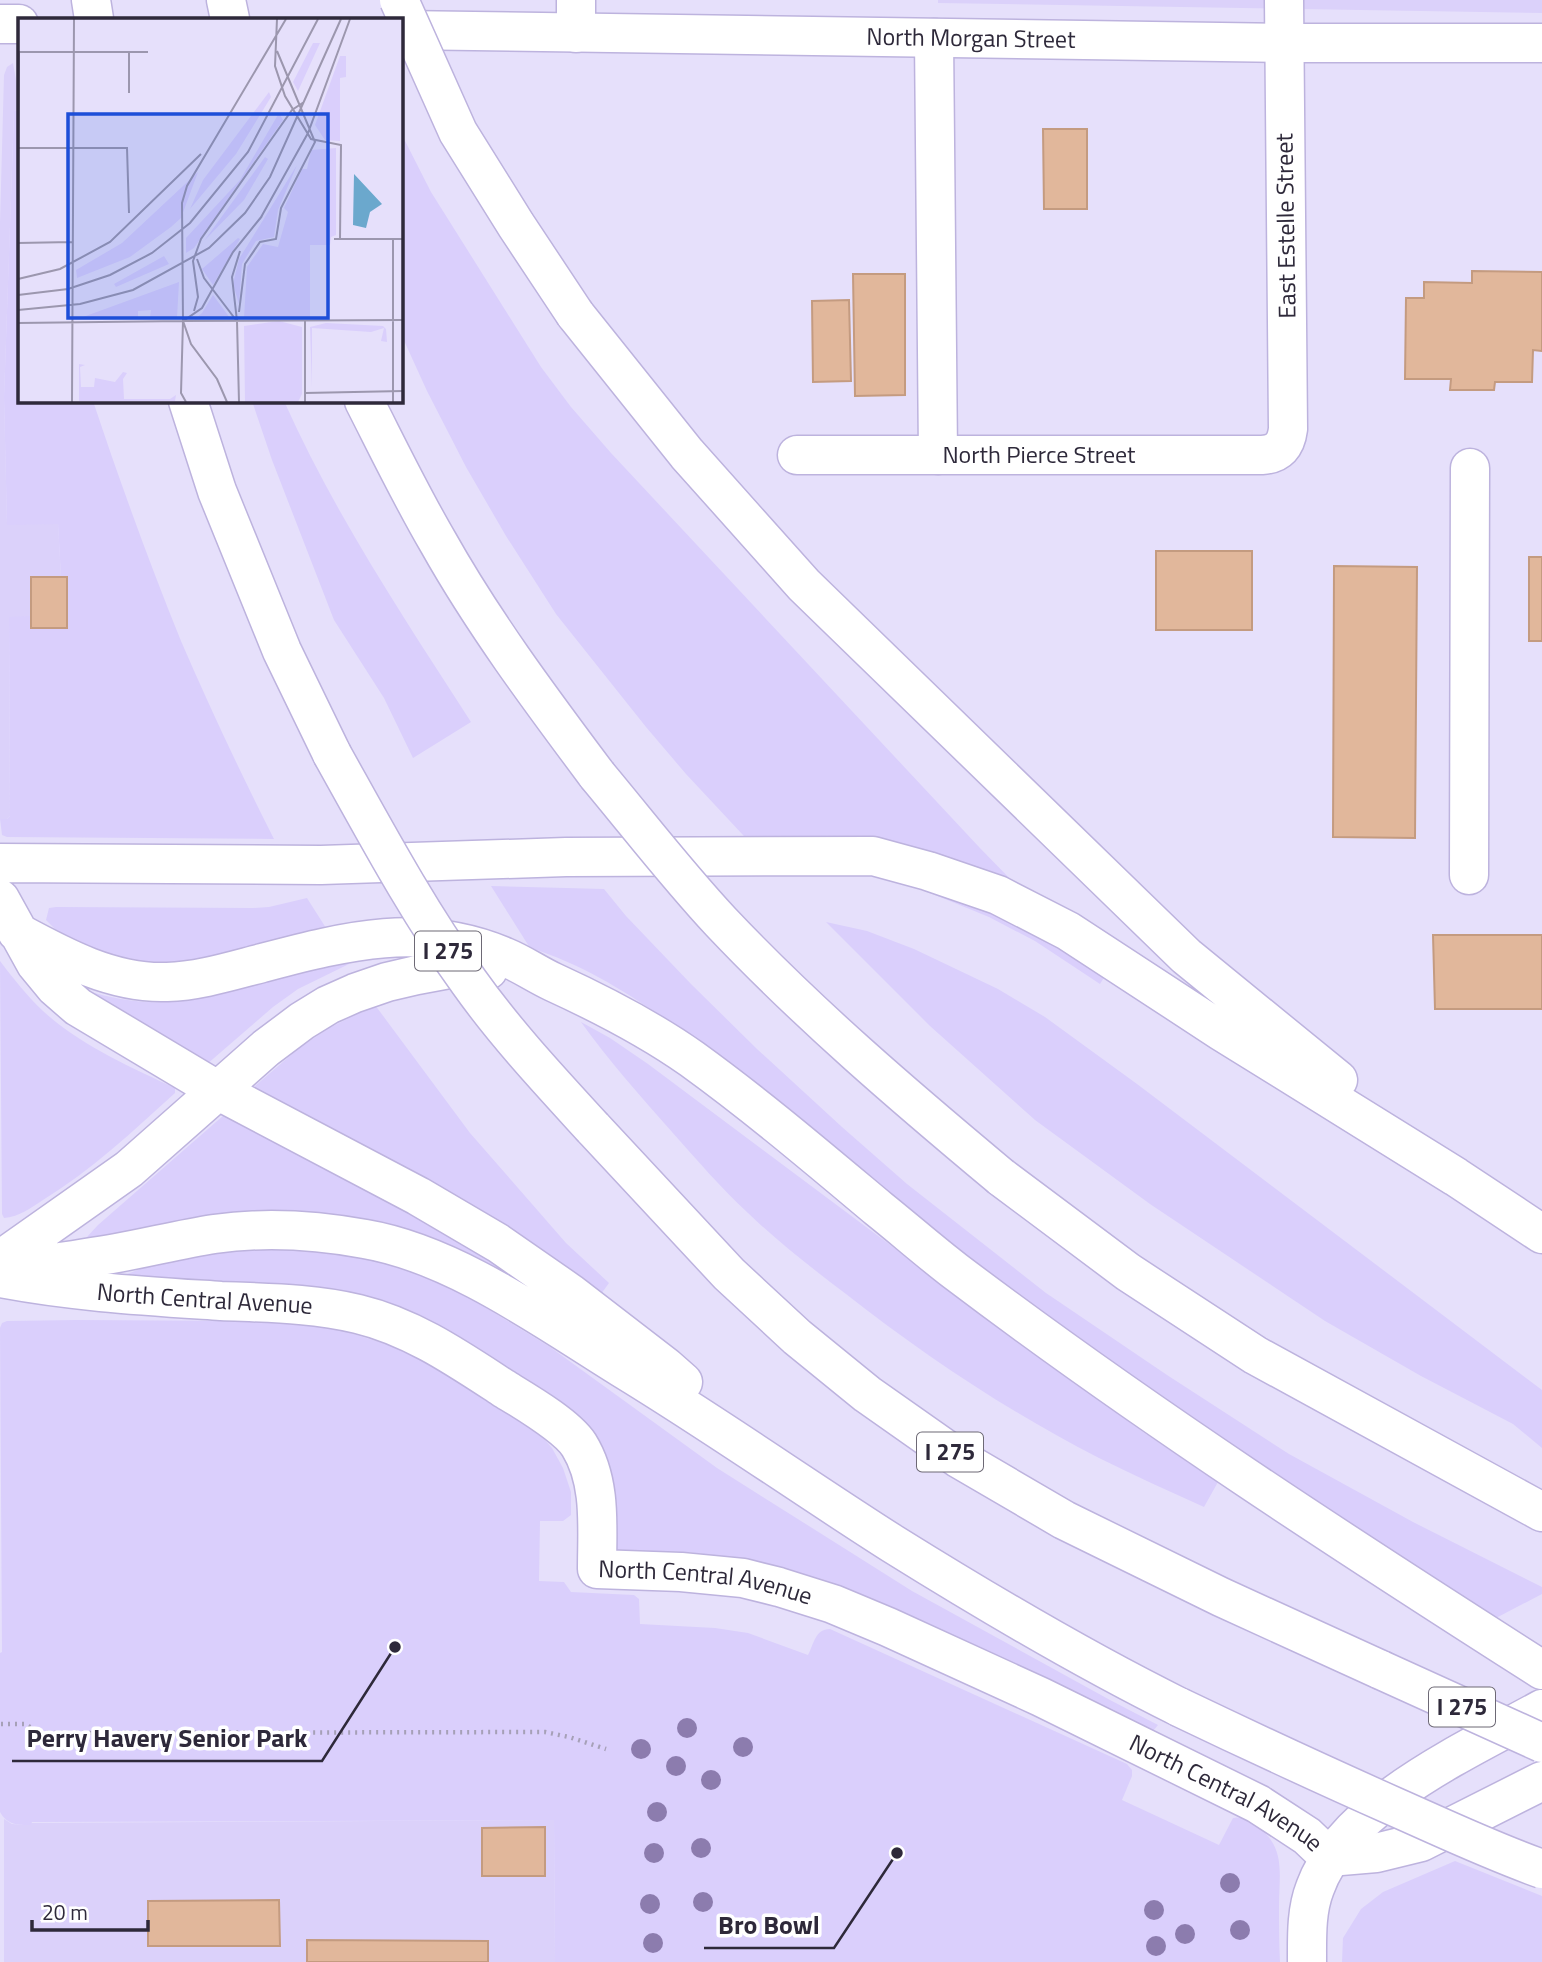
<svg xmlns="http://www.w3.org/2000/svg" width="1542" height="1962" font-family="'Titillium Web',sans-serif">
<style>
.built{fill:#dbd1fa}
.green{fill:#dacffc}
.building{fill:#e1b79b;stroke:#c49b80;stroke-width:2}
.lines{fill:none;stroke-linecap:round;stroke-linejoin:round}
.minor-casing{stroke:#bdb3de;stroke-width:41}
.highway-casing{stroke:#bdb3de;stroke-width:41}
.path{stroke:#a6a0b7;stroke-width:4.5;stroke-dasharray:2 5;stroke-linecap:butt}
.minor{stroke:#fff;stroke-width:38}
.highway{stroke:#fff;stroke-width:38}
.highway-bridge-casing{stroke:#bdb3de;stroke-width:41;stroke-linecap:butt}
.highway-bridge{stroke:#fff;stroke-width:38}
.tree{fill:#8c7cae}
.labels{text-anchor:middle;stroke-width:7;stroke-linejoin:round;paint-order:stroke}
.shield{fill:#fff;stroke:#6d6975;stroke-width:2}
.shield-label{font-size:23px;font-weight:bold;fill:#2e293a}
.street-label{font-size:24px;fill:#2e293a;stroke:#fff}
.inset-road{fill:none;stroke:#9c97ae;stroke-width:2}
.view{fill:#1d4ed8;fill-opacity:0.15;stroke:#1d4ed8;stroke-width:3.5}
.inset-edge{fill:none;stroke:#2e293a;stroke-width:3.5}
.leader{fill:none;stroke:#2e293a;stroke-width:2.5}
.callout-dot{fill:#2e293a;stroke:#fff;stroke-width:2.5}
.callout-label{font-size:26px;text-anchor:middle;font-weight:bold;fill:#2e293a;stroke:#fff;stroke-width:7;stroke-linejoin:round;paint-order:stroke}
</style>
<rect width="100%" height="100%" fill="#e6e0fb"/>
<!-- built -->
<path class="built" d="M938,0H1542V13L938,3Z
M13,63L19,97V110L14,111L4,397L7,524L58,523L61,577H67V628L9,617L10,816L7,819H0V223L4,75L7,67Z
M4,1819L12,1824L26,1825L31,1823L554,1820L555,1962H4Z"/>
<!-- green -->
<path class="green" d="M19,110V401H93C120,482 149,562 181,641C210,708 241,774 274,839L7,837L2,835L0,819H7L10,816L9,617L31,616L67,627V578L61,577L58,524L7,525L4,397L14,111Z
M401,133L431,192L541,367L571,407L611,453L979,847L1105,976L1100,984L1035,941L989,917L918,888L822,863L757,850L686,774L646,727L556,614L506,536L466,467L427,391L401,334Z
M252,401H284C335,515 404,618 471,722L413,758L384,698L334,620L272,460Z
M491,886L604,889L626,916L691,984L757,1049L842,1127L907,1184L1046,1293L1167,1375L1289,1454L1413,1522L1542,1587V1594L1496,1618L1103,1366L687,1035C639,1000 587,965 530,948Z
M307,898L326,928L197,961L138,964L80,946L55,929L46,920L49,908L56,907L253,908L269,907Z
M826,922L867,931L914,949L998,989L1045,1017L1137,1084L1542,1390V1448L1513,1424L1421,1376L1325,1321L1150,1204L1035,1120L930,1026Z
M345,957L349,964L298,989L273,1007L206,1065L87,991C112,998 136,1003 162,1002C192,1002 222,992 251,984C282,975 313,966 345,957Z
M0,961C13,978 27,996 43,1011C80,1045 130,1067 175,1088V1093C133,1131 92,1170 43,1200C31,1208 18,1217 4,1218L2,1214Z
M375,1005L470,1133L566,1243L609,1283L601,1294L253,1092L255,1086L299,1048L329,1028Z
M581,1022L610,1038L648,1064L1063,1374L1143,1432L1218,1482L1204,1507C1169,1491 1133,1475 1099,1458C1009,1412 925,1356 846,1294C813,1269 778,1242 748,1213C721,1188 697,1160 672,1132C641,1097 609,1061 581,1022Z
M224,1115L428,1221L512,1276L506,1283L432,1244L87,1243L86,1238L98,1225Z
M215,1249H335L393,1265L449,1285L550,1347L717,1468L912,1591L1110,1700L1158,1725L1153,1731L816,1579L743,1559L688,1552L617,1551L613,1545L593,1437L581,1418L406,1309L357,1294L293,1287L114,1279L169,1258Z
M76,1320L249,1321L321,1324L389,1345L434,1366L538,1432L552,1448L563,1468L571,1492V1515L563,1521H540L539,1581L564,1582L571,1592L634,1595L639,1599L640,1624L715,1628L748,1633L808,1655C814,1644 815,1629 830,1629L1127,1764L1132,1770V1776L1122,1800L1219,1845L1233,1818C1240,1816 1247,1820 1253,1824C1287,1844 1279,1873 1279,1907C1279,1925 1279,1944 1280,1962H555L554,1820L32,1822L31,1825C18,1825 7,1825 0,1812V1653L2,1652L0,1328L2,1323L7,1321Z
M1455,1861L1542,1896V1962H1342L1343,1938L1361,1909L1383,1892Z"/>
<!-- building -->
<path class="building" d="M1043,129H1087V209H1044Z
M1472,271L1542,272V351L1533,350L1532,382H1495L1494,390H1450L1451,379H1405L1406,298H1424V282L1472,283Z
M853,274H905V395L855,396Z
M849,300L851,381L813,382L812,301Z
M1156,551H1252V630H1156Z
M1529,557H1542V641H1529Z
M1334,566L1417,567L1415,838L1333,837Z
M31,577H67V628H31Z
M1433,935H1542V1009H1435Z
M545,1827V1876H482V1828Z
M279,1900L280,1946H148V1901Z
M307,1940L488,1941V1962H307Z"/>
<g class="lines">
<!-- minor casing -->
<g class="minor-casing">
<g id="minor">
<path d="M576,0V33"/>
<path d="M0,24H19"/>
<path id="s1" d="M401,30L1284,43H1542"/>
<path d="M934,38L938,455"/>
<path id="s2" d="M797,455H1262C1279,454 1286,445 1288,429L1284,0"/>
<path d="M1469,875L1470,468"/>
<path id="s3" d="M0,1278C73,1292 146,1296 221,1301C266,1303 313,1303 358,1314C412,1327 457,1358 503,1388C524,1401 566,1425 579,1445C602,1482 597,1528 597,1569L681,1572L743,1578L779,1587L833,1604L888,1627L1041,1697L1258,1804L1307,1836L1329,1857L1376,1853L1421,1842L1542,1781"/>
<path d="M1307,1962C1307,1937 1306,1911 1315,1888C1345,1804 1468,1750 1542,1709"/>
</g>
</g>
<!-- highway casing -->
<g class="highway-casing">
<path id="highway" d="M91,0L94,19
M226,0L230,19
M575,314L687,454L804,585L1186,956L1338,1080
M188,401L217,491L282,651L332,754
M364,401C388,448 411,496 438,542C484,624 541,700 597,775
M0,863L321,865L566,857L873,856L928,871L998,895L1068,931L1221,1031L1456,1177L1542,1234
M0,899L36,964L55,987L78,1007L217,1090L418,1196L498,1243L570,1293L666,1367L683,1382
M17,932C63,957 113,984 167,982C199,981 231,971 262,963C346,941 421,921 505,957C522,964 536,974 553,982C601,1004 648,1028 692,1059C757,1106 818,1158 879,1209C904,1229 929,1251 955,1271C1144,1414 1343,1543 1542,1670
M593,1128L729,1274L797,1337L867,1394L958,1458L1064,1520L1221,1597L1381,1670
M1001,1177L1128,1272L1255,1355L1542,1512
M0,1260L129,1169L266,1048L302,1021L328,1005L355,993L387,982L417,975L449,969L488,970
M0,1271C39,1265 78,1260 117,1253C150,1247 182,1239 214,1234C263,1227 316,1230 365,1239C454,1254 546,1321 622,1368C714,1424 802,1486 893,1544C986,1602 1080,1658 1179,1707"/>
</g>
<!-- path -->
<path class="path" d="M1,1724H26L36,1732L47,1733L545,1732L569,1737L606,1749"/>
<!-- minor -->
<use href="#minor" class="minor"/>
<!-- highway -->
<use href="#highway" class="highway"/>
<!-- highway-bridge casing -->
<g class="highway-bridge-casing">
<path id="highway-bridge" d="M399,0L458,132L516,225L575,314
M332,754C375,831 417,910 469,982C506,1034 550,1081 593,1128
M597,775C638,824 677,875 721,922C808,1014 904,1096 1001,1177
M1381,1670L1542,1743
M1179,1707C1250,1741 1321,1774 1393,1806C1443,1828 1491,1851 1542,1869"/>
</g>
<!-- highway-bridge -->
<use href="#highway-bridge" class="highway-bridge"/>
</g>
<!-- trees -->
<g class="tree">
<circle cx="687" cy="1728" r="10"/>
<circle cx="743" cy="1747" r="10"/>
<circle cx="641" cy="1749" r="10"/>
<circle cx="676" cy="1766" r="10"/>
<circle cx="711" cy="1780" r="10"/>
<circle cx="657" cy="1812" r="10"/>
<circle cx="701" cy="1848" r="10"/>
<circle cx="654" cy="1853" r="10"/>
<circle cx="1230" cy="1883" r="10"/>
<circle cx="703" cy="1902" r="10"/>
<circle cx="650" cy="1904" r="10"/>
<circle cx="1154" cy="1910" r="10"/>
<circle cx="1240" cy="1930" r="10"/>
<circle cx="1185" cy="1934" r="10"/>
<circle cx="653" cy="1943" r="10"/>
<circle cx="1156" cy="1946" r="10"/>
</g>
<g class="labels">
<!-- shield labels -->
<g class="shield">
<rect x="415" y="931.5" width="66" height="39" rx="5"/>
<rect x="917" y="1432.5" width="66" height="39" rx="5"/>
<rect x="1429" y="1687.5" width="66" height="39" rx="5"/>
</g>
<g class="shield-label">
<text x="448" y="959">I 275</text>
<text x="950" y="1460">I 275</text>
<text x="1462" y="1715">I 275</text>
</g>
<!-- street labels -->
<g class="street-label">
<text dy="8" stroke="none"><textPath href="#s1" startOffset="570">North Morgan Street</textPath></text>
<text transform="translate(1286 226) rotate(-91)" y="8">East Estelle Street</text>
<text dy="8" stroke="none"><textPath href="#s2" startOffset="242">North Pierce Street</textPath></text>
<text dy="8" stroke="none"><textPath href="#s3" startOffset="206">North Central Avenue</textPath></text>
<text dy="8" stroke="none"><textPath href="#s3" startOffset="856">North Central Avenue</textPath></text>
<text dy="8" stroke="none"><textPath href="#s3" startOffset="1423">North Central Avenue</textPath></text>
</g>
</g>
<!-- overview -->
<g transform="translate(18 18)">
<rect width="385" height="385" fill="#e6e0fb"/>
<path d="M295,25H302L280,73L275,64ZM322,38H328V59L322,60V123L307,122L297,107ZM251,74L253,79L218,136L172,191L185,162ZM261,95L265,102L176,230L168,235V220L222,162ZM318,130V217L313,219L312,227H292V299L226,300L229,249L245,226L260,229L270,194L266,190L284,151H289L293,132ZM247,139L250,141L226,182L186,223ZM279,147L260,192L256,219L238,223L224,246L221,286L215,266L221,241ZM180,154L163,200L153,209L112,239L59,260L58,252L104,225ZM220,220L222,221L195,267L184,251ZM146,238L151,246L98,269L96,266ZM161,264L159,300L132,299L133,292L120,293V299H65ZM195,277L212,300L176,302L184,295ZM261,303L284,309V376L280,384H227L226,308ZM308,305L365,308L368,311L369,324L363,323L366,310L353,314L294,310V370L292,309ZM61,346L67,347L62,349L63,369H76L77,360L97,364L105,354L109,355L105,361L106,381H152L158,377L157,383H61Z" fill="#dacffc"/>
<path d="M336,156L364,186L352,194L348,210L335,207Z" fill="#6ba8cd"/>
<path class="inset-road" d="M259,1L257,48L267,78L293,121L323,127L322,221M0,34H130M111,75V34M0,130H109L111,195M0,139L1,34M244,198L215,234L184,290L165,303L164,185L169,168L268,1M242,201L290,115L332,1M316,221H385M0,225L54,224M179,241L186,260L218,302M0,261L42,251L92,224L183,136M0,277L50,271L92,257L134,235L172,205L230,134L300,1M0,292L62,286L115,272L191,230L227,195L252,159L323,1M176,293L180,279L175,243L183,221L274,92L286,84M221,294L227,246L242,224L258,221L263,190L297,124L259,33M219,303L221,384M219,303L214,259L222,233M287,303V384M0,305L165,303L173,326L199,361L209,384M287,375L385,373M54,384L56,1M168,384L163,375L165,303L385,302M375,384V221"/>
<path class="view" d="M50,96H310V300H50Z"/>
<rect width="385" height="385" class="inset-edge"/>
</g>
<!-- callouts -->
<path class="leader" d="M395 1647L322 1761H12M897 1853L834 1948H704"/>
<g class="callout-dot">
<circle cx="395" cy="1647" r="7"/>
<circle cx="897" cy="1853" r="7"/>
</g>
<g class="callout-label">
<text x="167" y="1747">Perry Havery Senior Park</text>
<text x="769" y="1934">Bro Bowl</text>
</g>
<!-- scale -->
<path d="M32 1920v10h116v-10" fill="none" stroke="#2e293a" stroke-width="3.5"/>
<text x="42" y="1920" font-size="21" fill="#2e293a" stroke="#ffffff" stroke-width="5" paint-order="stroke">20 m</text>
</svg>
